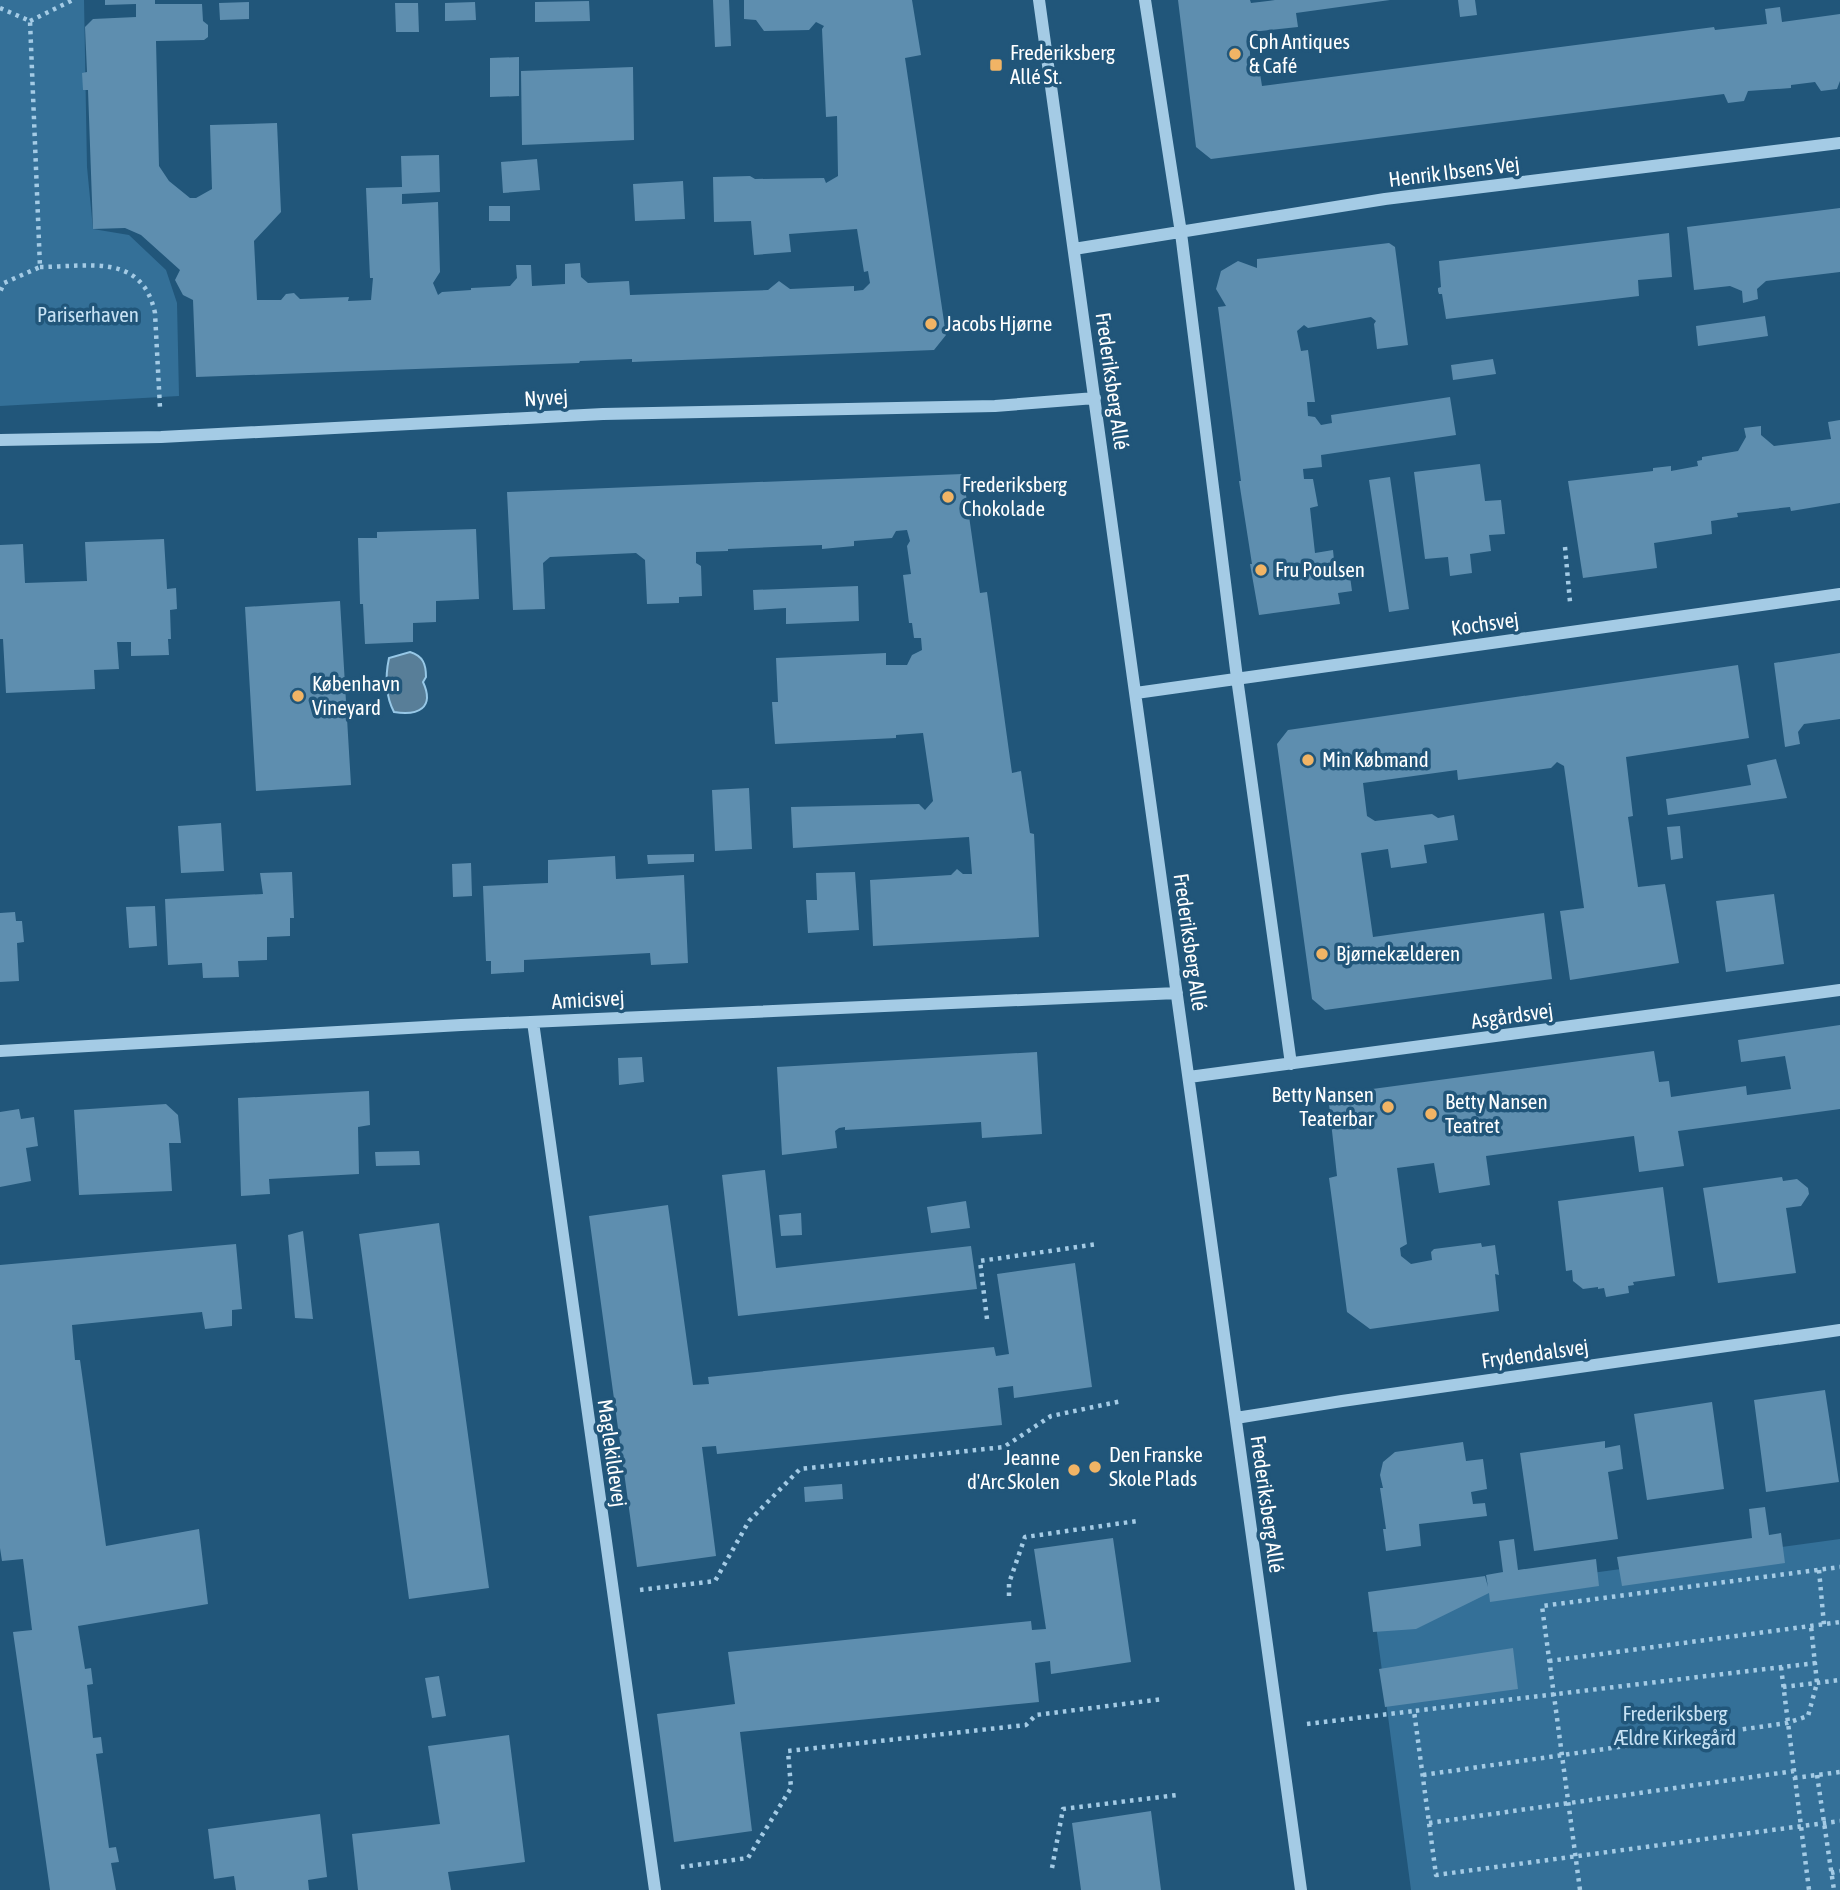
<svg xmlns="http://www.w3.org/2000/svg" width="1840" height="1890" font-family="'Asap Condensed',sans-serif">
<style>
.green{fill:#347098}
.water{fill:#587e98;stroke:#97c8e7;stroke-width:2}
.building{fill:#5e8eaf}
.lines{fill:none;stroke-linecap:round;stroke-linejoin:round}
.path{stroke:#a4cbe5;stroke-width:4.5;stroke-dasharray:3.5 5;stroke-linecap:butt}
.minor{stroke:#a4cbe5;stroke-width:12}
.poi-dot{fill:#f1b465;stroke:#21567a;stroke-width:2.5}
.labels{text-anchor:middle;stroke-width:7;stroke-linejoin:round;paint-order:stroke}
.poi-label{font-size:21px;fill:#fff;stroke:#21567a;text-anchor:start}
.street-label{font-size:21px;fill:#fff;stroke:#21567a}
.park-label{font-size:21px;fill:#c7e2f4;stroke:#21567a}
</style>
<rect width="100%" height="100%" fill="#21567a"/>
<!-- green -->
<path class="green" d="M0,0H84L87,167L93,229L129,235L166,270L177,303L179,396L0,406Z
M1840,1539V1890H1411L1373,1603Z"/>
<!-- water -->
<path class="water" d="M410,652C423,656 426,664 426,677L423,682C435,708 418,716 394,712C385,695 385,677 389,658Z"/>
<!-- building -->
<path class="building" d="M105,0H155V4H202L203,21L208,25V37L204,40L156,41L159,166L169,181L190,198H196L212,189L210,125L277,123L281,212L254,241L257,300H281L286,294L294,293L300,299L349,297L348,301L371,300L373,278H370L366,188L402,187L401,156L439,155L440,192L402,194V204L438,202L440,272L433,283L438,295L442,292L471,290V288L510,286L517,278L516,265H531L532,286L565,284V264L580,263L581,277L588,283L629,281L630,295L768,290L779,281L790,289L854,286V291L863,290L870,283L868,271L864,272L857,229L789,234L791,252L754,255L751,221L714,222L713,177L750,176L755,179L824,178L826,183L838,176L837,116L826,117L822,29L824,26L816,22L809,30L764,31L756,20L744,19V0H912L921,55L905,58L946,335L934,350L632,362V359L580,361L579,363L196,377L193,300L183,295L175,280L180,270L141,235L125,228L93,229L88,90H83L82,73L87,72L85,27L93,19L136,17V4L105,5Z
M713,0H729L731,46L715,47Z
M1178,0H1250L1251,3L1275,0H1390L1296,13L1298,27L1252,32L1249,38L1251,69L1259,67L1262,86L1714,27L1715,30L1767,24L1765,9L1780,7L1782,22L1840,14V81L1837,89L1821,91L1815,82L1791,85V88L1748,91L1744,101L1728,103L1724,94L1211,159L1196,147Z
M1458,0H1475L1477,15L1460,17Z
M589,1L590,21L535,22V2Z
M249,2V19L220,20L219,3Z
M475,2L476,20L445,21V3Z
M395,3H418L419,32H396Z
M519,57V96L490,97V58Z
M633,67L634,140L522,145L521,71Z
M537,159L540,190L503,193L501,162Z
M683,181L685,219L635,221L633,184Z
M489,206H510V221H489Z
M1840,208V272L1766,281L1757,289L1758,299L1743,303L1742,291L1730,286L1694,290L1687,227Z
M1669,233L1672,277L1638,280L1639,296L1446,319L1442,294H1439L1438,291V288L1441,287L1439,261Z
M1389,243L1395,247L1408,345L1377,349L1374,324L1376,321L1371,317L1308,328L1304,325L1297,331L1301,351L1308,350L1315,402H1307L1308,416L1315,417L1321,425L1332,423L1331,415L1450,397L1456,435L1321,455L1322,467L1303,469L1304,479H1313L1318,506L1310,508L1315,553L1333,550L1335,570L1349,569L1352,591L1338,593L1340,604L1259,615L1250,564H1252L1239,481H1241L1218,307L1226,306L1216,289L1221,271L1238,261L1257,268V259Z
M1765,316L1768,336L1698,346L1696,326Z
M1493,359L1496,374L1453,380L1451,365Z
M1840,420V503L1791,511L1790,507L1737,513L1738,517L1711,521L1712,534L1654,543L1657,568L1583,578L1568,481L1645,472L1653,471V468L1671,466V471L1698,466L1697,461L1702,460V457L1738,451L1746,437L1744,428L1761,426V435L1774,446L1831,439L1828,422Z
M1480,464L1485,501L1501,500L1505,534L1489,535L1491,551L1470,554L1472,573L1450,576L1448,557L1425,559L1414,472Z
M963,474L980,593L987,592L1012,773L1021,771L1030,833L1034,834L1039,937L873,946L870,880L951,875L957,869L963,874H972L969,837L793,848L791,807L919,804L925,810L933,801L923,733L896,735V738L775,744L772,702H778L776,658L886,653V665H907L912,655L922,650L921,638H914L912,623H909L903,575L911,574L907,546L910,541L907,530L896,531L892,538L854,541V546L822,549V545L728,549V551L696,552V563L701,566L702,596L679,597V603L647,604L645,560L636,553L550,557L543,563L545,609L513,610L507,492Z
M1390,477L1409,609L1389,612L1369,480Z
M476,529L479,599L436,601V622L413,623V642L365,644L363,604H360L358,538H377V532Z
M164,539L167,589L176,588L177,609L170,610L171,639H168L169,655L131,656V642H117L119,669L94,670L95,689L6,693L3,639H0V545L23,544L25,583L87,581L85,542Z
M858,586L859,621L786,624V608L754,610L753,590Z
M340,601L351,785L256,791L245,607Z
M1840,653V719L1804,724L1798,732L1800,744L1785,747L1774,663Z
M1738,665L1749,738L1626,757L1633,816L1628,817L1638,887L1665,884L1679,963L1570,980L1560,911L1584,908L1564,766L1557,762L1551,768L1458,780L1457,770L1363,783L1367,816L1375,821L1432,814L1438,818L1454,815L1458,840L1424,845L1427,863L1391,868L1388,849L1361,853L1373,937L1544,913L1552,979L1325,1010L1312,999L1277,744L1288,730Z
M1776,759L1787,798L1668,815L1666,799L1751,785L1747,765Z
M749,788L752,849L715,851L712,790Z
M221,823L224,871L181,873L178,826Z
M1680,826L1683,858L1671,860L1667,827Z
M694,854V862L648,864L647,855Z
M615,856L616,879L684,875L688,963L651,965L650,953L524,960V972L491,974V961H486L483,886L548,883V860Z
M471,863L472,896L453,897L452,864Z
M292,872L294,918H290V936L267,937V960L238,961L239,977L203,978L202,963L168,965L165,899L263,894L260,873Z
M855,872L859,930L808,933L806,900H817L816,873Z
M1774,894L1784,964L1726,972L1716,901Z
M155,906L157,946L129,948L126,907Z
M15,912L16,921H22L24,942L17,943L19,981L0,982V913Z
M1840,1025V1109L1678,1131L1684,1166L1639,1172L1634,1136L1486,1156L1490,1185L1439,1193L1434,1163L1397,1168L1407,1244L1400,1248L1401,1256L1411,1264L1432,1260L1431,1252L1434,1249L1481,1243L1482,1247L1495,1245L1499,1275L1495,1274L1499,1311L1370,1329L1347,1312L1329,1178L1337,1176L1328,1095L1654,1051L1659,1082L1669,1081L1671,1097L1746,1086L1747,1095L1791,1089L1785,1056L1741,1062L1738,1040Z
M1037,1052L1042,1134L982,1138L981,1122L845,1130V1127L839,1128L835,1131L837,1148L782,1155L777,1067Z
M642,1057L644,1082L619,1085L618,1058Z
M369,1091L370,1125L358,1127L359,1174L269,1179L270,1194L241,1196L238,1098Z
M166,1104L178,1115L181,1143H169L172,1191L79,1195L74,1110Z
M19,1109L21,1119L34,1117L38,1146L26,1148L31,1181L0,1187V1112Z
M419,1151L420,1165L376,1166L375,1152Z
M765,1170L776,1268L971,1246L977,1289L738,1316L722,1175Z
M1782,1177L1783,1181L1797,1179L1808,1188L1809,1194L1801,1206L1786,1208L1796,1273L1718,1283L1703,1188Z
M1663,1187L1675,1276L1633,1282L1634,1285L1628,1286L1629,1293L1606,1297L1604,1288L1598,1289V1287L1583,1289L1573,1281L1572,1270L1566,1271L1558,1201Z
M966,1201L970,1228L931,1233L927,1207Z
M668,1205L693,1385L709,1384L708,1377L994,1347L996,1356L1009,1354L997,1274L1075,1263L1092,1387L1014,1398L1013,1386L998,1388L1002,1425L717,1454L716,1446L702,1447L716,1556L637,1567L589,1216Z
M801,1213L802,1235L781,1236L779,1215Z
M439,1223L489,1588L409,1599L359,1234Z
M303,1231L313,1319L295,1318L288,1235Z
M236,1244L242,1309L232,1310V1326L205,1329L202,1312L72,1325L75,1360H80L106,1546L199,1529L208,1604L78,1626L85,1669L91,1668L93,1684L87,1685L93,1738L101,1737L103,1753L96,1754L109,1848L116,1847L119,1862L111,1863L116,1890H50L13,1632L32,1630L23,1559L2,1561L0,1548V1265Z
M1825,1390L1839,1482L1766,1492L1754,1400Z
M1712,1402L1724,1489L1647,1500L1634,1414Z
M1605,1441V1448L1620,1445L1623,1469L1608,1472L1618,1539L1534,1551L1520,1453Z
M1463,1442L1466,1461L1483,1459L1487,1489L1471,1492L1473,1504L1485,1503L1487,1516L1419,1524L1421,1546L1386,1551L1383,1529H1386L1380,1488H1383L1380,1475L1383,1462L1395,1452Z
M842,1484L843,1499L805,1502L804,1487Z
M1765,1507L1769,1535L1781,1533L1785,1563L1622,1586L1617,1557L1752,1538L1749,1509Z
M1113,1538L1131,1662L1051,1674L1050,1661L1035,1663L1039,1702L740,1732L752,1831L674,1842L657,1714L735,1704L728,1652L1031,1621L1032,1630L1046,1629L1034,1549Z
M1514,1539L1518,1570L1596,1559L1599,1586L1490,1602L1489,1593L1416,1629L1373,1632L1368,1592L1485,1576L1488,1587L1486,1575L1503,1572L1499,1541Z
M1513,1648L1518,1689L1385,1707L1379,1669Z
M439,1676L446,1716L432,1718L425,1678Z
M509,1735L525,1862L448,1872L451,1890H358L352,1834L440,1824L428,1746Z
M1151,1811L1161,1890H1081L1072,1823Z
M320,1814L327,1877L308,1880L309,1890H236L234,1876L214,1879L208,1829Z"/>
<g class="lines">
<!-- path -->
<path class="path" d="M0,8L30,21L40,267L4,283L0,292
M30,21L73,0
M40,267C88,267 142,252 155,313L160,408
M1565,547L1570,602
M987,1319L980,1261L1098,1244
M1819,1570L1824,1625
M640,1590L715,1581L749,1521L800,1469L1004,1447L1051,1416L1122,1401
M1009,1596V1583L1025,1537L1137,1521
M1549,1661L1840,1622
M1816,1663L1414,1711L1436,1875L1840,1821
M1781,1667L1809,1890
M1783,1687L1840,1680
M1307,1724L1414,1711
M1423,1775L1787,1723L1808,1716L1817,1683L1811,1626
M1817,1775L1834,1890
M1794,1778L1840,1772
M1429,1823L1794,1771
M681,1867L748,1858L791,1788L788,1751L1026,1725L1036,1715L1163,1699
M1052,1868L1063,1809L1177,1795
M1831,1873L1840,1871
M1580,1890L1542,1606L1840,1567"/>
<!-- minor -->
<path class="minor" d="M1039,0L1301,1890
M1145,0L1181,233L1237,678L1291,1064
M1074,249L1385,199L1840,143
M0,440L161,437L603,414L995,406L1095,398
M1136,693L1840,594
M533,1022L655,1890
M0,1051L461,1025L1177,993
M1189,1077L1840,990
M1236,1418L1342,1401L1840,1330"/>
</g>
<!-- markers -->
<g class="poi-dot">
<circle cx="1235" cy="54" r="7"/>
<rect x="989" y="58" width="14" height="14" rx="3.5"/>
<circle cx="931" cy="324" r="7"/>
<circle cx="948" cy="497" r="7"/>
<circle cx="1261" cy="570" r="7"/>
<circle cx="298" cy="696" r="7"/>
<circle cx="1308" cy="760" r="7"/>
<circle cx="1322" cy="954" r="7"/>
<circle cx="1388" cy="1107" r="7"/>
<circle cx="1431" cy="1114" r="7"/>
<circle cx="1095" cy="1467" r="7"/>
<circle cx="1074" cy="1470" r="7"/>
</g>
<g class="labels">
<!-- poi labels -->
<g class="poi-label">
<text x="1249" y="49">Cph Antiques<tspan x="1249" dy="24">&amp; Café</tspan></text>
<text x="1010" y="60">Frederiksberg<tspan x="1010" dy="24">Allé St.</tspan></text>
<text x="945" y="331">Jacobs Hjørne</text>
<text x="962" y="492">Frederiksberg<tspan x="962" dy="24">Chokolade</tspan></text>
<text x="1275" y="577">Fru Poulsen</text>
<text x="312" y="691">København<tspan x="312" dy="24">Vineyard</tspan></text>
<text x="1322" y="767">Min Købmand</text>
<text x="1336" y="961">Bjørnekælderen</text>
<text x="1374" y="1102" text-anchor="end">Betty Nansen<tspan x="1374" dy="24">Teaterbar</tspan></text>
<text x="1445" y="1109">Betty Nansen<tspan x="1445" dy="24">Teatret</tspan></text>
<text x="1109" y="1462">Den Franske<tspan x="1109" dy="24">Skole Plads</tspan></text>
<text x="1060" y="1465" text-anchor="end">Jeanne<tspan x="1060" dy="24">d'Arc Skolen</tspan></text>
</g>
<!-- street labels -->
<g class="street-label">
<text transform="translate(1454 172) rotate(-7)" y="7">Henrik Ibsens Vej</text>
<text transform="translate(1112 381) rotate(82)" y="7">Frederiksberg Allé</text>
<text transform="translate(546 398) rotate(-3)" y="7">Nyvej</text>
<text transform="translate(1485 624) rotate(-8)" y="7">Kochsvej</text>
<text transform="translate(1190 942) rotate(82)" y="7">Frederiksberg Allé</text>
<text transform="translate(588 1000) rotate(-3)" y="7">Amicisvej</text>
<text transform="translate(1512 1016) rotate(-8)" y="7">Asgårdsvej</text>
<text transform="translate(1535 1354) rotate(-8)" y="7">Frydendalsvej</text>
<text transform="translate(612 1453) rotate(82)" y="7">Maglekildevej</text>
<text transform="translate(1267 1504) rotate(82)" y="7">Frederiksberg Allé</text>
</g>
<!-- park labels -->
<g class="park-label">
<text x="88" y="322">Pariserhaven</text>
<text x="1675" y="1721">Frederiksberg<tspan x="1675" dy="24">Ældre Kirkegård</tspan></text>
</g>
</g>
</svg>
